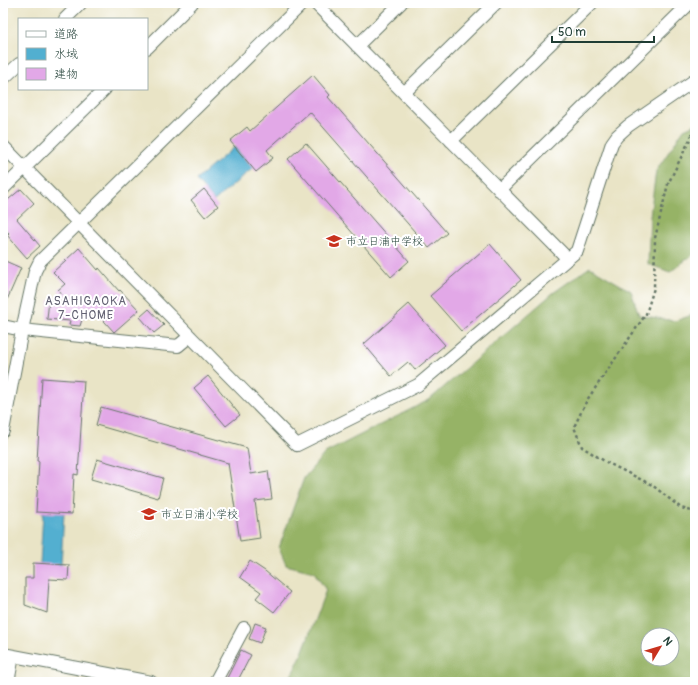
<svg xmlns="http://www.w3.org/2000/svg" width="698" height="685" font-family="Pangolin,'Klee One',sans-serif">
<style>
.forest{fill:#96b366;stroke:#5a784d;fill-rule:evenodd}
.water{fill:#52afd0;stroke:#387682}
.building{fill:#e2a8e7}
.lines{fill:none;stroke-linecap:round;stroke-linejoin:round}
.street-casing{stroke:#667767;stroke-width:14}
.path{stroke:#667767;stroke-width:2.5;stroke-dasharray:3 3;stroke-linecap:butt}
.street{stroke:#fff;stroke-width:12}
.labels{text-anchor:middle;stroke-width:4;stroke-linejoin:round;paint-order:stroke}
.poi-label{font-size:11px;fill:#1f3d34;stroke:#fff;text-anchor:start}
.neighbourhood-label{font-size:12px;letter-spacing:1px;fill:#636273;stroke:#fff}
</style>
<rect width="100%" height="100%" fill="#fff"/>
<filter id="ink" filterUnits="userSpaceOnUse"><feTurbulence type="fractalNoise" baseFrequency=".025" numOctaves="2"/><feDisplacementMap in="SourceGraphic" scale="8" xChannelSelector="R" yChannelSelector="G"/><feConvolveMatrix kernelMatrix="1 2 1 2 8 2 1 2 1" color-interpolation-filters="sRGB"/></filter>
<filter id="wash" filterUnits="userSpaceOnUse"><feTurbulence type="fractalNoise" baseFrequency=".012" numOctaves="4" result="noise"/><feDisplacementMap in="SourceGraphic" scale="16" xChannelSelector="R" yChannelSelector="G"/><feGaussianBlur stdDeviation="0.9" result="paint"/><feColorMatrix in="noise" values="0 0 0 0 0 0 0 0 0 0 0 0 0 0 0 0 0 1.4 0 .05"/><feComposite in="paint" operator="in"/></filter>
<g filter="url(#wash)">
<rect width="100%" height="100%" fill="#e9e4c6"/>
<!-- forest -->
<path class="forest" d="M695,124V253L670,272L648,264L650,216L656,171L684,129Z
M590,267L631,291L639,315L675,321L695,314V682H288L301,656L326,590L314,572L286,565L279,548L304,478L325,453L429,400L553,293ZM648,635H672V659H648Z"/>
<!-- water -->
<path class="water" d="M234,147L253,168L214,201L196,180Z
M43,512L64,513L61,565L40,564Z"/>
<g id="blocks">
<!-- building -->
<path class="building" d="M313,75L330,95L328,97L447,233L429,248L310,112L267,150L273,158L256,172L230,141L247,127L250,131Z
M306,143L409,261L391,277L288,159Z
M21,189L34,203L17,219L40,246L27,258L7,235L9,233L3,227V204Z
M204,189L218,206L205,217L191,200Z
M490,244L521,280L461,331L430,296Z
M79,248L98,270L99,268L119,291L120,290L139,310L114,332L96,312L94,317L84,313L80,326L69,325L70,321L47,319L49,300L68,302L58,290L65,284L53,272Z
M3,260L21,268L3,309Z
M409,304L445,345L415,370L408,362L391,376L364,344Z
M149,309L164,325L154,333L140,317Z
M208,376L240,415L226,426L194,388Z
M42,378L84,381L78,475L74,474L72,514L36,512L39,461H37Z
M101,407L247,448L251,474L268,471L272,499L255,501L260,538L240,541L228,463L96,425Z
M97,459L163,478L158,498L91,479Z
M250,561L265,571L290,592L274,612L256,598L261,592L240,577Z
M33,563L69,565L68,580L49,579L47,613L25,605V578H33Z
M255,623L266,627L260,643L249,639Z
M241,650L251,655L237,682H225Z"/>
</g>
</g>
<g filter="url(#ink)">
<use href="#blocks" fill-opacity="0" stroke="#667767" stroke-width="1"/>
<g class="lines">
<!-- street casing -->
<g class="street-casing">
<path id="street" d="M315,3L568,259
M65,19L81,3
M357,46L401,3
M147,48L192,3
M3,79L19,64
M404,93L496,3
M451,141L592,3
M3,146L297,445L418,385L577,251L612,143L617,136L628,126L695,80
M3,189L105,89
M499,190L690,3
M3,326L22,330L178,346L190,336
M3,431L22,330L35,271L40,261L303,3
M3,654L151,682
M8,682L13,656
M215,682L244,628"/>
</g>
<!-- path -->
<path class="path" d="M695,129L668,184L655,238L654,288L646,314L587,400L574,427L582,447L606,462L652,485L681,508L695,512"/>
<!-- street -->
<use href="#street" class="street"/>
</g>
</g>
<!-- icons -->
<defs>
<g id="school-bare" transform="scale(1.2)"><path d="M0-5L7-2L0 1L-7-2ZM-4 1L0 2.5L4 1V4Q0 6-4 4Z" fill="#c8321e" stroke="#fff" stroke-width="2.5" paint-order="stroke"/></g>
</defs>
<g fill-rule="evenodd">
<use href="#school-bare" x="334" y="241"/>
<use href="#school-bare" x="149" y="514"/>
</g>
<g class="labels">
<!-- poi labels -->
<g class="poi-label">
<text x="346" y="245">市立日浦中学校</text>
<text x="161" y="518">市立日浦小学校</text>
</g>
<!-- neighbourhood labels -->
<g class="neighbourhood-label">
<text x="86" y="305">ASAHIGAOKA<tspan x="86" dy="14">7-CHOME</tspan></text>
</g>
</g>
<!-- margin -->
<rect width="698" height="685" fill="none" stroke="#fff" stroke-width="16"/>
<!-- legend -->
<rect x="18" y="18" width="130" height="72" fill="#ffffff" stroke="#a5b1ae"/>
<rect x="26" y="31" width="20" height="6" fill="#ffffff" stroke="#a5b1ae"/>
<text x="54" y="38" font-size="12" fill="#1f3d34">道路</text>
<rect x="26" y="48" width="20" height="12" fill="#52afd0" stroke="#a5b1ae"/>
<text x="54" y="58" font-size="12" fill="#1f3d34">水域</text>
<rect x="26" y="68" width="20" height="12" fill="#e2a8e7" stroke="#a5b1ae"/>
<text x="54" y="78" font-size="12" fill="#1f3d34">建物</text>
<!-- north arrow -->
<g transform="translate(660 647) rotate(52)"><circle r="19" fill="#ffffff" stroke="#a5b1ae"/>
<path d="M0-3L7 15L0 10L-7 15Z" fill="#c8321e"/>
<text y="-6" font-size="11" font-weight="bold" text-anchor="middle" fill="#1f3d34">N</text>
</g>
<!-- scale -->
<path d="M552 36v6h102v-6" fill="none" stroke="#1f3d34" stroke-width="2"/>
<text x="558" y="36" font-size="12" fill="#1f3d34" stroke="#ffffff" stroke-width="3" paint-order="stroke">50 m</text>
</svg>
